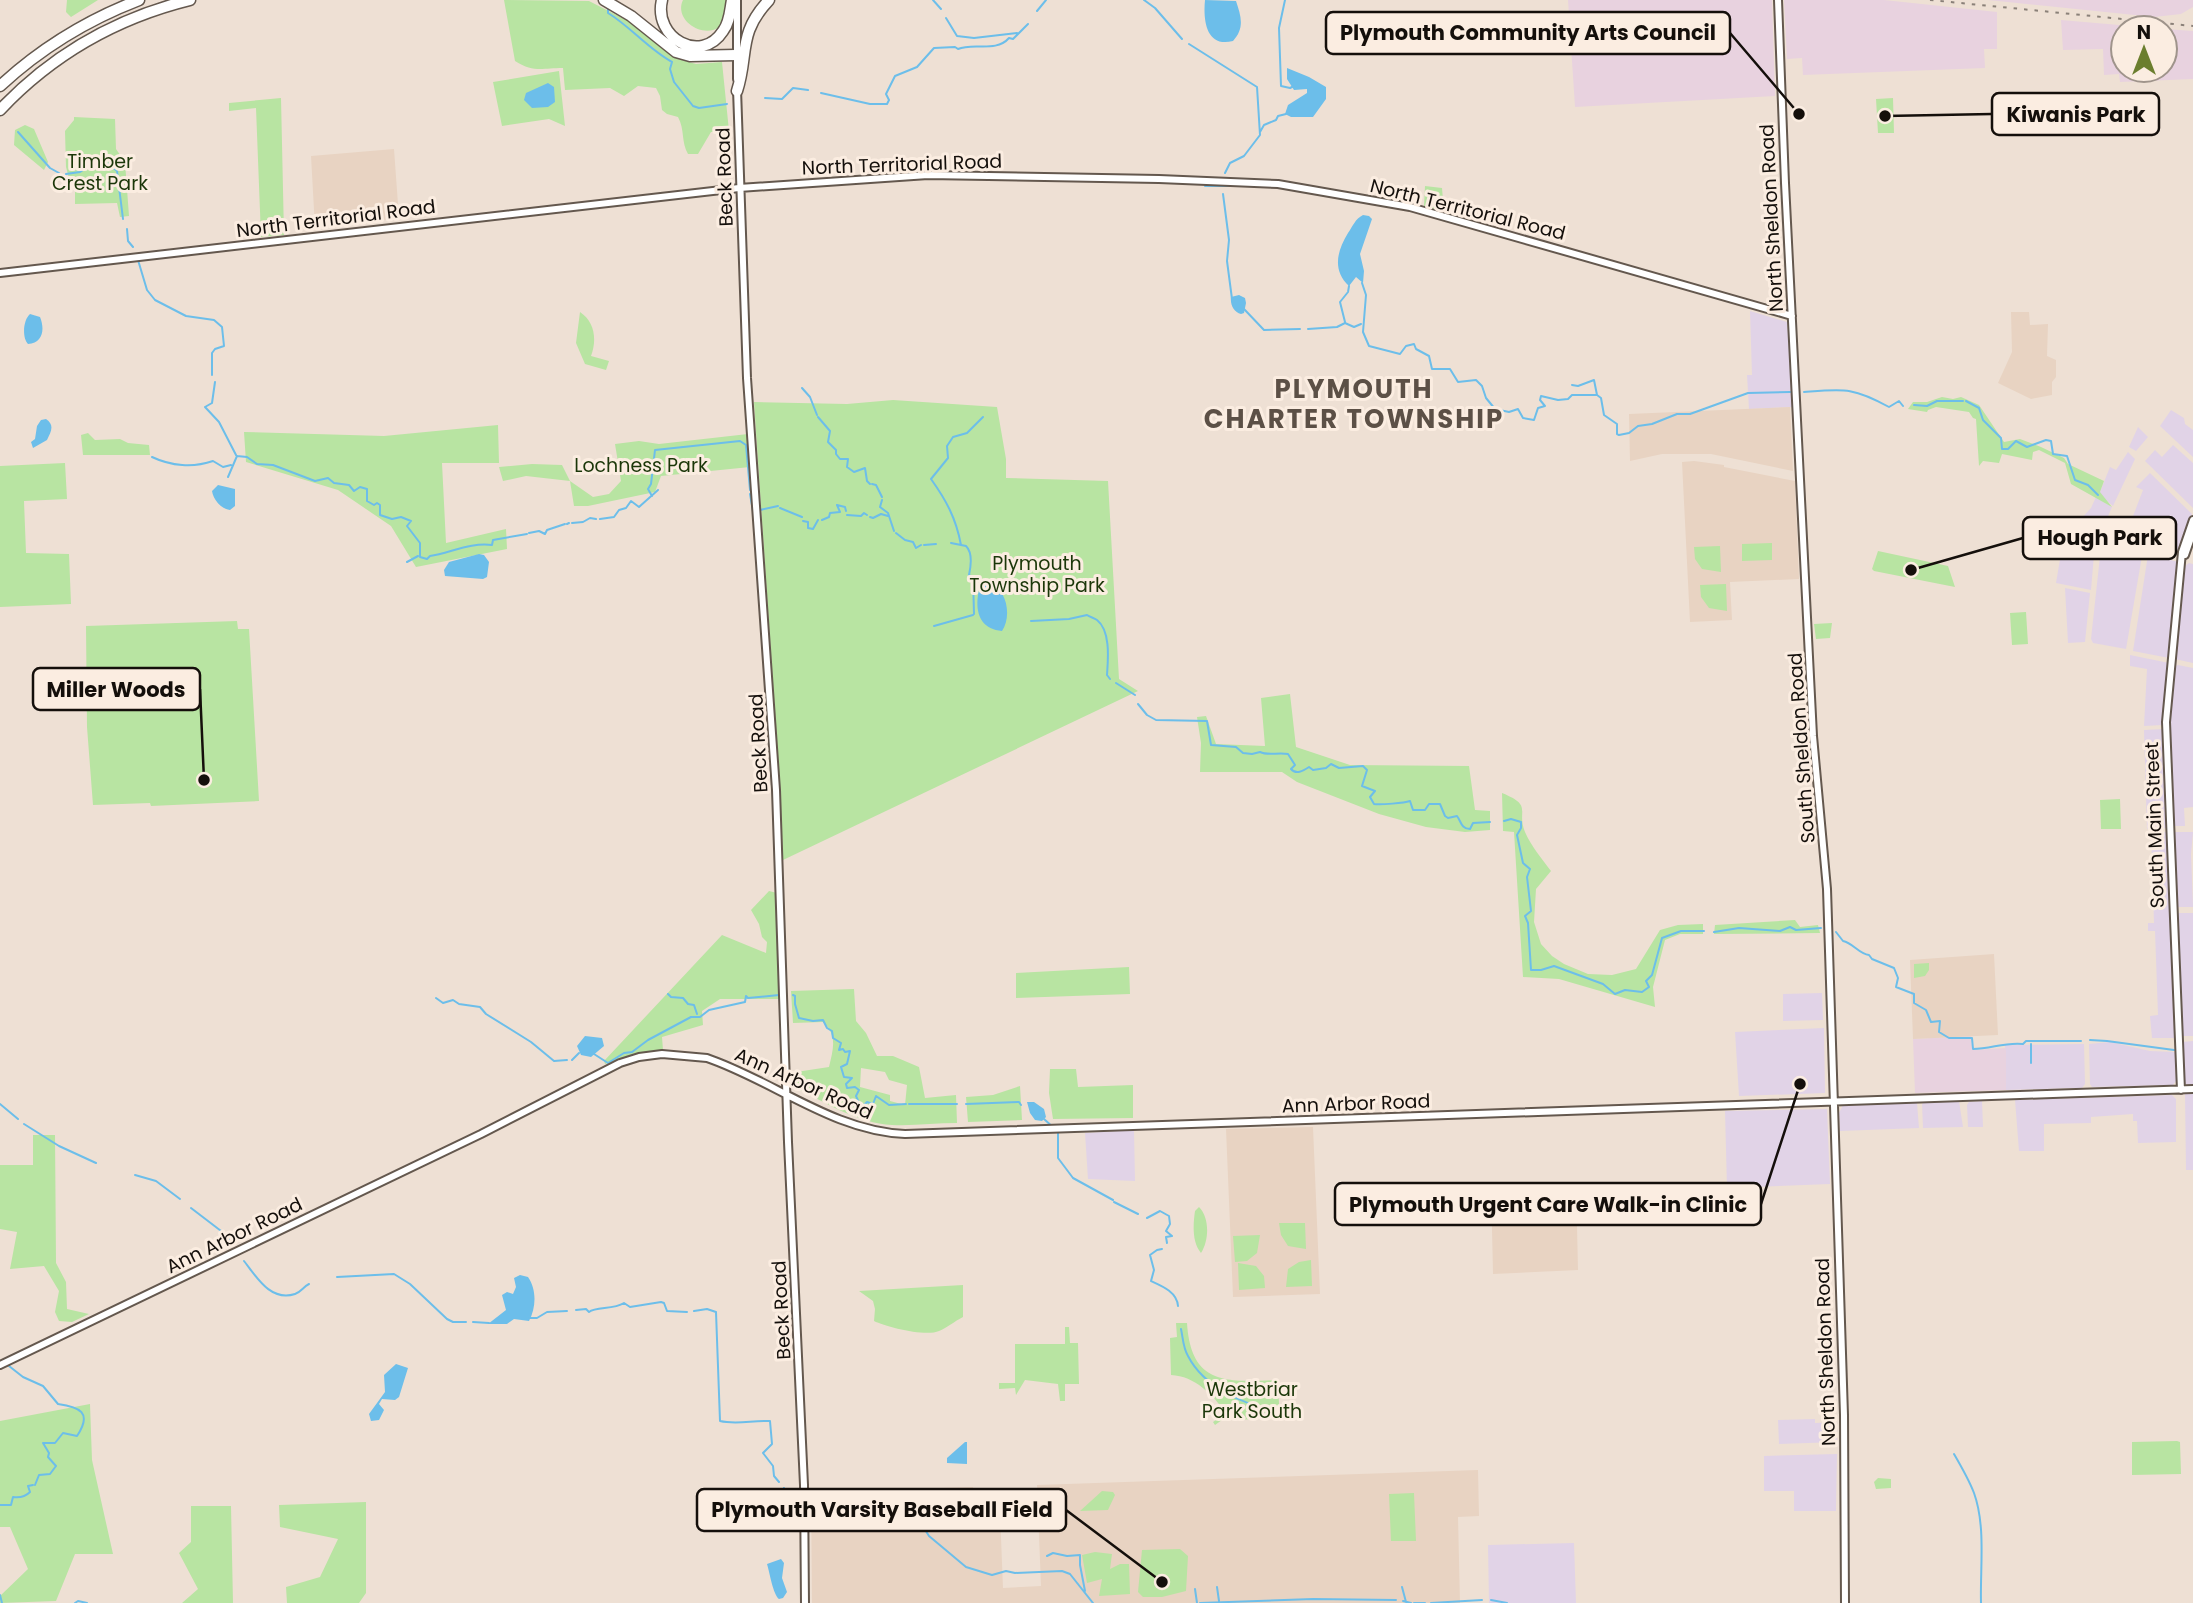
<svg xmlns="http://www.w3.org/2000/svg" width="2193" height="1603" font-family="Poppins,sans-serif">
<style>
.commercial{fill:#e1d3e7}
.industrial{fill:#e8d2df}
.built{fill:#e8d3c2}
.green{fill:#b8e4a2;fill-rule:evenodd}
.water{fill:#6cbeea}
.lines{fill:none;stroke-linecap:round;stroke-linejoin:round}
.stream{stroke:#6cbeea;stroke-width:2}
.secondary-casing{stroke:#64584e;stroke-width:10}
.highway-casing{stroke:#64584e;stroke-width:13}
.secondary{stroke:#fff;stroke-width:6}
.highway{stroke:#fff;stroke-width:10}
.rail{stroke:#8a8078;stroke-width:2;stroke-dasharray:3.5 7;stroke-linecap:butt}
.labels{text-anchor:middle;stroke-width:6;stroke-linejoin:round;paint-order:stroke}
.park-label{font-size:19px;fill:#1b3709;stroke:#fbede1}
.street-label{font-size:19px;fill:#140f0b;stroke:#fbede1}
.district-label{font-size:26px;font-weight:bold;letter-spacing:2px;fill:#5c5046;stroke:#fbede1}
.leader{fill:none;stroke:#140f0b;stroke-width:2.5}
.callout-dot{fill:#140f0b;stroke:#fbede1;stroke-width:2.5}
.callout{fill:#fbede1;stroke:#140f0b;stroke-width:2.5}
.callout-label{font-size:21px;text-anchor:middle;font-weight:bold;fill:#140f0b}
</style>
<rect width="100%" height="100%" fill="#eee0d4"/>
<!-- commercial -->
<path class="commercial" d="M1750,311L1787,322L1794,407L1749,409L1747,375H1752Z
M2171,410L2184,418L2185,424L2193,430V457L2160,426Z
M2138,427L2148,437L2136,451L2129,447Z
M2173,445L2193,463V508L2145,461L2155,450L2162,457Z
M2128,452L2135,459L2113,506L2101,496L2100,492L2110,467L2116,470Z
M2150,473L2192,514L2176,554L2119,543L2126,526L2130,524L2143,490L2136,487Z
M2096,497L2112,507L2099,537L2074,534L2078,522L2091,508Z
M2064,536L2095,543L2091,590L2056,583Z
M2101,547L2142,556L2126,649L2093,643L2091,639Z
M2148,555L2179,562L2169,658L2133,651Z
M2189,563L2193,564V663L2175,659L2185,566Z
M2065,588L2090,593L2085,642L2068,643Z
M2130,655L2169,663L2163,725L2144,726L2147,669L2130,666Z
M2178,665L2193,668V807L2184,808L2185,826H2173L2168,723L2174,667Z
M2164,729L2168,828L2147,829L2144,730Z
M2168,832L2176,1036L2175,1038H2152L2150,1016L2158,1015L2155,931H2148V923H2154L2151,833Z
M2173,832H2193L2191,854L2193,907H2176Z
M2177,913H2193V1036H2182Z
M1822,993L1823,1020L1783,1021V994Z
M1824,1028L1825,1093L1739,1096L1735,1032Z
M2193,1041V1084H2185L2182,1042Z
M2110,1042L2150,1051L2175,1052L2176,1081L2173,1085L2092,1087L2090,1084L2089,1044Z
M2084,1044L2085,1084L2082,1088L2006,1090L2005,1045Z
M2193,1093V1170H2186L2185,1094Z
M2172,1095L2176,1099V1142L2138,1143L2137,1121H2133V1114L2091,1117V1123L2044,1124V1151H2019L2015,1100Z
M1959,1101L1963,1127L1923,1128L1922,1104L1925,1102Z
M1982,1101L1983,1127H1968L1967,1105L1969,1102Z
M1917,1103L1919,1128L1840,1131L1839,1113L1843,1105Z
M1827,1109L1830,1184L1727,1188L1725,1111Z
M1134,1130L1135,1181L1088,1179L1085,1133Z
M1815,1419V1423L1837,1422V1442L1779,1444L1778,1420Z
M1837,1454L1836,1511H1794V1491H1764V1456Z
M1574,1543L1576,1603H1489L1488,1545Z"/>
<!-- industrial -->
<path class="industrial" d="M1568,0H1772L1775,96L1575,107Z
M1784,0H1884L1997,12V49H1984L1985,68L1803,75L1802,58L1787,59Z
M1988,0H2193V7L2181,14L2154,17Z
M2061,20L2154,28H2123V70H2165V29L2193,31V79L2120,82L2119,74L2104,75L2103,49L2063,50Z
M1971,1036L1972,1050L2006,1048V1090L1915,1093L1913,1039Z"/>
<!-- built -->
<path class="built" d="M394,149L399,218L315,228L311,156Z
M2011,312H2029L2030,325L2048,324L2047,356L2056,360V377L2052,382V395L2031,399L1998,383L2012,352Z
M1790,407L1793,471L1711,454H1662L1630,461L1629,414Z
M1694,461L1724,465V467L1795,481L1799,579L1730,582L1732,620L1690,622L1682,462Z
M1994,954L1998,1035L1913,1039L1910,960Z
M1313,1127L1320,1294L1233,1297L1226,1129Z
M1576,1182L1578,1270L1493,1274L1491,1185Z
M1478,1470L1479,1516L1458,1517L1460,1603H812L811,1493H807L878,1490L879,1512L910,1511L909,1489L973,1487L974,1513L1000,1512L1003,1588L1041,1586L1037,1485Z"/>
<!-- green -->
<path class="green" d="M67,0H98L71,17L66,12Z
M504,0L589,1L634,24L678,59L696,64L722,62L729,131L711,132L698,154H688C681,142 685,130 678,117L667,114L662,110L660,96L656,88L638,86L624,96L610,88L565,90L563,68C542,68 534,73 515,61Z
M683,0H728C726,7 726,22 720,26C705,40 673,21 683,0Z
M559,71L565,126L549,119L502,126L493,82Z
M281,98L284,235L261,237L256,108L229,111V103Z
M1893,98L1894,133H1878L1876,99Z
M74,117L115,119L116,149L125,162L129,216L120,217L117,203L75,204V186H71L66,167L65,131L74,120Z
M25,125L34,129L48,162L44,170L14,145L15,130Z
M1425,186L1442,188L1444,212L1424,206Z
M580,312C595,322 597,340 591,356L609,361L606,370L585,364L576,343Z
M1942,397L1953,399L1961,397L1979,405L2004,442L2020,439L2041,447L2064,458L2068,464L2104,481L2100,492L2112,507L2071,484L2065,463L2039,450L2033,452L2032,460L2002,454L1999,463L1983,461L1979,466L1976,419L1973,418L1969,412L1936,407L1928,410L1927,412L1908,409L1913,402H1927Z
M893,400L997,407L1006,459V478L1108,481L1119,679L1138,691L783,860L780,787L754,402L847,404Z
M498,425L499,463H442L446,543L506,529L507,549L416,567L391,526L338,490L246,462L244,432L384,436Z
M88,433L95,440L120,439L128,443L149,445L150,455H83L81,435Z
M748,434L750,467L661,476L655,492L588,506H574L570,481L526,476L503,481L499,467L532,464L562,465L570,481L593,497L609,494L621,481L615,444L639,441L659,444Z
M65,463L67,499L24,501L26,553L69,554L71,604L0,607V466Z
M1772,543V560L1742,561V544Z
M1720,546L1721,572L1702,569L1695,559L1694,547Z
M1878,551L1948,566L1955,587L1874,571L1872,569Z
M1726,584L1727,611L1709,608L1701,597L1700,585Z
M2026,612L2028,644L2012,645L2010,613Z
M237,621L238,629H249L259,801L151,806L150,803L93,805L87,727L86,626Z
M1832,623L1830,638L1816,639L1814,624Z
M1290,694L1296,747L1350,765L1469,766L1475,810L1490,811V830L1465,832L1426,827L1379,814L1297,782L1282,772H1200L1201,743L1197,717L1206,716L1216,744L1265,746L1261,698Z
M1502,793C1534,806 1516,810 1525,832C1531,846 1542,859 1551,871L1536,889L1534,922L1541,944L1552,956L1564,964L1588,974L1612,975L1636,969L1660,930L1678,925L1703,924V934H1680L1665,940L1653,987L1655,1007L1559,979L1523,977L1514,832L1503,831Z
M2120,799L2121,829H2101L2100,800Z
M769,891L777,893L781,999H720L702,1011L703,1025L662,1037L663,1050L632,1055L605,1064L604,1061L722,935L766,953L767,942L762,937L759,924L751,910Z
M1795,920L1800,927L1818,925L1820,933L1714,934L1715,925Z
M1929,963V970L1925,976L1914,978V964Z
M1129,967L1130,994L1016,998V973Z
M854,989L856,1021L866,1033L877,1056H893L919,1067L925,1098L956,1095L957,1123C936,1123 914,1126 892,1125C858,1123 826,1103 796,1088V1072L829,1067C833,1050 838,1035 823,1022L793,1023L791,991ZM861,1068L885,1072L889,1080L907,1085L905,1105L890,1101V1095L860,1087Z
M1050,1069H1076L1078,1087L1133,1085V1118L1053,1119L1049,1093Z
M1020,1086L1022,1120L968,1122L966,1097L993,1095Z
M33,1135H55L56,1263L66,1282L67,1309L89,1314L72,1322L59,1321L55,1312L59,1291L44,1266L10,1269L17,1232L0,1229V1165H33Z
M1199,1207C1210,1218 1209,1241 1201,1253C1192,1242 1193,1225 1195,1211Z
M1279,1223H1305L1306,1249L1288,1246L1281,1235Z
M1260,1235L1257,1253L1247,1261L1235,1262L1233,1236Z
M1311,1260L1312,1286L1286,1287L1288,1269L1299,1262Z
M1238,1263L1256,1266L1264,1276L1265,1288L1239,1290Z
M963,1285V1317C955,1321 945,1329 939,1331C926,1337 886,1327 874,1321L875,1309L873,1301L859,1291Z
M1176,1323H1187C1191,1386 1227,1382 1278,1380L1279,1404H1298V1412H1280V1418L1233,1420L1229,1415L1215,1425L1213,1422L1226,1413C1213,1395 1195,1376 1171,1375L1170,1338L1177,1337Z
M1065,1327H1069L1070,1343H1078L1079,1384H1065V1401H1060L1058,1384L1025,1380L1016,1395L1015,1388L999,1389V1383H1015V1344H1065Z
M90,1404L92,1460L113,1554H75L56,1601L0,1603V1596L28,1569L10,1527H0V1421Z
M2177,1441L2180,1442L2181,1474L2132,1475V1442Z
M1878,1478L1891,1479V1488L1876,1489L1874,1482Z
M1102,1491L1113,1492L1115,1495L1108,1510L1080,1511Z
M1414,1493L1416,1541H1391L1389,1494Z
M366,1502V1593L359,1603H287L286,1587L320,1577L338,1539L280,1527L279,1505Z
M191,1506H231L233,1603H182L198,1589L179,1553L191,1542Z
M1180,1549L1188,1556L1186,1591L1162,1597H1143L1138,1592L1142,1550Z
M1095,1552L1112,1554L1110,1569L1120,1564H1129L1130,1594L1099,1596L1102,1579L1087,1583L1082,1555Z"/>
<!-- water -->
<path class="water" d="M1205,0L1236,1C1241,16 1245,28 1233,41C1206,48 1203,20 1205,0Z
M1287,68L1309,77L1326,87V99L1313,117H1291L1285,114L1288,105L1307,93V89L1294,90L1287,79Z
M548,83L554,87L555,102L548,107L532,108L524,100L526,93Z
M1363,215L1369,216L1372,219L1360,254L1364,271L1363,283L1356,277L1349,286C1332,270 1337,251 1348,233C1353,226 1355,219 1363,215Z
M1239,295L1245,298L1246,303L1244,313L1241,314C1234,312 1230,305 1231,297Z
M30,314L40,317C45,329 43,343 28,344C22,338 23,320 30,314Z
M46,419C55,425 51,432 47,440L33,448L31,442L35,439L37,426L41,420Z
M218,485L235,489V506L230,510C221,509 213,499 212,491Z
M479,554L484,555L489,562L487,577L483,579L445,576L444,570L449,562Z
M990,582C1007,590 1012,616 1002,631C977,629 974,607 980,586L984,583Z
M585,1036L602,1038L604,1046L591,1057L581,1055L577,1046Z
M1027,1102H1034L1044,1109L1046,1117L1042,1121L1035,1120L1030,1113Z
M520,1275L528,1277C537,1290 536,1308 529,1321L514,1319L507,1324H488L506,1310L502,1295L507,1292L513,1294L516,1287L514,1278Z
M396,1364L408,1368L399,1397L395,1400L382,1399L379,1404L384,1410L379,1420L371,1421L369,1414L385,1392L384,1375Z
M967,1442V1464L947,1463V1458L965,1442Z
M781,1559L784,1563L782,1578L787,1592L783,1598L779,1599C773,1594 770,1574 767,1564Z"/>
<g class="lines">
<!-- stream -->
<path class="stream" d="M933,0L941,9
M1144,0L1155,8L1182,39
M1285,0L1279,28L1281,86L1290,88L1294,86
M608,9V13C631,27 648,49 672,62L670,69L674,82L693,106L699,108L727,104
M1037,11L1046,0
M946,18L957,36L974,38L1017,33
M1189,44L1257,87L1260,135L1244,156L1230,163L1225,173
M821,93L870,104H887L889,100L886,94L895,76L917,67L934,48L955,47L958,49C973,42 996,53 1009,38L1013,39L1028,24
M765,98L782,99L793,88L808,90
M18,132L50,168L59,173
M1260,132L1264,125L1276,120L1278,116L1286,114
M66,174L80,172L97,161L109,164L117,171L123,219
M1205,186H1247
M1223,194L1229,240L1227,261L1232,299
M127,229L128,241L133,247
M138,260L147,290L155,300L186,316L214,320L222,327L224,346L215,349L212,353V375
M1362,283L1366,295L1363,332L1369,346L1400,354L1406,346L1414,344L1416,349L1429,356L1432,369H1450L1458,382L1476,380L1482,386L1486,398L1495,409L1509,412L1518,409L1523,418L1534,420L1538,408L1545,406L1540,400L1541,396L1558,400L1568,399L1572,395H1597
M1244,309L1264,330L1300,329
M1345,322L1340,302L1348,292L1349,286
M1308,329L1337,327L1345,323L1354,327L1361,324
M215,382L212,403L205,407L219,422L236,455
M1572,385L1578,386L1594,380L1597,395L1601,398L1604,415L1617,424V434L1619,435L1629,433L1638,426L1652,424L1677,414H1690L1748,393L1790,392
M802,388L810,397L817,415
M1804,392C1844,389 1853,387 1889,407L1899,401L1903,406
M1966,401L1979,408L1983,420L2001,438L2002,449H2008L2016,441L2027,447L2046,440L2051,441L2053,454L2067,456L2075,480L2088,485L2098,495
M1914,405L1927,406L1937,401H1963
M818,417L830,431L828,442L836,450V454L840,459H848L847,467L854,472L865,468L867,481L870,484
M237,456L247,457L257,464L273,465L315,481L328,478L334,483L349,485L354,491L360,487L367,489V501L374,505L377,503L380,505V515L392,519L401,517L411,521L407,526L420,543V556
M152,457C171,466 193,468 213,461L223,467L231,465
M228,477L237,456
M872,484L876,485L882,497
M750,494L753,511
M652,496L648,489L651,484L655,450L740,441L746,445L750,490
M882,500L880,507L888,513L894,531
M780,508L802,517
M760,510L778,506
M847,515L861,516L864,513L867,515
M870,517L873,518L881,514L888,516
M600,519L614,517L619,510L626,508L631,501L639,507L658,490
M822,520L829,517L830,513L840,512L837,505L845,507L846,511
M803,521L808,522V528L813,529L818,520
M572,523L583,522L590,518L596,519
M567,524L569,523
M529,533L539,531L545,534L547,530L565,524
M896,533L905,540L913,542L916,548L921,545
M951,543L966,546C973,553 971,566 969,575L973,577L974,614
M924,545L936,544
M961,545C956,518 946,500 931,479L948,458L947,446L953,437L967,433L983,417
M420,557L427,559L430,556C450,553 471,542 492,545L493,540L527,534
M407,562L418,556
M1031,621L1069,619L1087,615C1090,617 1094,618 1097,620C1111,631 1108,660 1107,675L1110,679
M934,626L973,615
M1116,683L1135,695
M1138,704L1147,715L1156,720L1207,721L1211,745L1236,747L1243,753L1252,754L1260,752C1268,756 1278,752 1288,754L1295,765L1291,769C1296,775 1303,771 1309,767L1313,770L1326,768L1331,764L1339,768L1363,766L1367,770L1362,786L1375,791L1370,797L1374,804C1381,805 1404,803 1410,801L1413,810H1425L1429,804H1440L1445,816L1448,818L1457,816C1461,821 1461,829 1470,829L1473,823L1490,822
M1504,821L1511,819L1521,822V828L1517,835L1523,863L1530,869L1527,877L1531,911L1525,916L1528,923L1531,970H1541L1554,966L1603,984L1615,994L1625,990L1642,992L1649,987L1646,981L1652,975L1662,938L1681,931H1704
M1714,932L1739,928L1780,931L1790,927L1796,930L1821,928
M1836,932L1843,941C1853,943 1859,954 1869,955L1872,959L1894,968L1898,978L1896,987L1914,994V1003L1926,1010L1931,1022L1940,1021L1939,1032L1949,1038H1972L1973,1049C1991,1049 2004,1042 2023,1044L2026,1041H2081
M668,994L671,997L683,998L688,1004L694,1005L697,1014
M793,995L795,996V1004L799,1018L813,1021L823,1020L827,1028L832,1031L833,1038L841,1043L839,1050L843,1049L845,1052L850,1051L847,1064L841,1067L844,1077L852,1078L846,1084L847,1088L855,1087L859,1090L856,1096L860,1105L863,1106L867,1102L873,1104L876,1096L889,1105L906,1104
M436,998L443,1003L453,1000L459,1004L480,1007L486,1014L531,1042L554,1061L567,1060
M2090,1040L2107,1041L2174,1050
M594,1054L608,1063L624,1053L632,1052L648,1040L691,1017H700L709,1010L745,1002L746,996L748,998L779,995
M572,1060L579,1053
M2031,1063V1044
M0,1104L18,1119
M909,1104H957
M966,1104L1019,1102L1021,1105
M1044,1119L1054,1128
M24,1124L59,1146L96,1163
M1058,1132V1158L1073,1178L1113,1200
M135,1175L156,1181L180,1199
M1114,1202L1138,1214
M191,1208L225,1234L229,1240
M1147,1218L1160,1211L1169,1216L1170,1224L1166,1231L1172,1236L1166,1237L1167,1243
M1162,1249L1157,1250L1150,1255L1154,1270L1151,1281C1162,1286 1177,1292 1178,1306
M244,1261C256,1276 270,1302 295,1294C301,1292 303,1287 309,1284
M337,1277L394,1274L410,1284L447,1319L453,1322H466
M576,1310L586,1309L589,1312C596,1306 613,1310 624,1303L630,1307L661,1302L664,1303L667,1311L687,1312
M694,1311L707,1309L716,1312L720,1421C737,1425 753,1420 770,1421L772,1444L763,1453L773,1466L774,1476L779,1482
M529,1318H537L547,1312L567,1311
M473,1322L489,1323
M1181,1329C1183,1338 1183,1348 1188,1356C1204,1387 1243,1405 1276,1410
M9,1366L23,1377L43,1386L58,1404C79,1407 93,1412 77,1436L63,1433L55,1443H43L49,1453L48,1457L56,1466L50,1474L39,1475L35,1485
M1954,1454C1961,1466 1969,1480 1974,1493C1986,1526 1980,1569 1981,1603
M784,1488L786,1492L799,1499
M811,1499C848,1511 886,1505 921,1520L922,1525L929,1536L966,1567L992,1575L1006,1571L1015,1573L1062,1571L1070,1574L1093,1603
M0,1505H11L13,1497C20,1498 25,1497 30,1492L28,1486L33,1485
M1047,1556L1053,1553L1067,1556L1080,1555V1565L1085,1591
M1217,1587L1219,1601
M1402,1587L1406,1602
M1195,1589L1197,1603
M0,1595L2,1603
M1491,1600L1507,1603
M1403,1601L1411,1603
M75,1603L78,1601L87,1603
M1200,1603L1313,1599L1396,1600
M1414,1603H1425
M1431,1603L1482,1600"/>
<!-- secondary casing -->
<g class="secondary-casing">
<path id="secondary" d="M737,0V79
M1778,0L1785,183L1813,736L1827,889L1844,1415L1845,1603
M737,89L747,378L776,790L788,1142L804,1485L805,1603
M0,273L739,188L928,175L1159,179L1278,184L1410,207L1792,316
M2185,555L2193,532
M2181,1090L2166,722L2182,552L2193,520
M0,1365L481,1134L620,1063L639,1057L662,1054L707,1058C774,1081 833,1131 905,1134L2193,1089"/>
</g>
<!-- highway casing -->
<g class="highway-casing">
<path id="highway" d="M604,0L631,16L676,52L690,56L736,55
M662,0C653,38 701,65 723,31C730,22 730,10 732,0
M0,86C41,48 87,20 139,0
M737,91C749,54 737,34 769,0
M0,110C52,55 117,18 190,0"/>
</g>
<!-- secondary -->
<use href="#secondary" class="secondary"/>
<!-- highway -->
<use href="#highway" class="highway"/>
<!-- rail -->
<path class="rail" d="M1930,0L2193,26"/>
</g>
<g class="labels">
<!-- park labels -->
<g class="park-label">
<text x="100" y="168">Timber<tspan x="100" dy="22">Crest Park</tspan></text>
<text x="641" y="472">Lochness Park</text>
<text x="1037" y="570">Plymouth<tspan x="1037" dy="22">Township Park</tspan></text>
<text x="1252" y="1396">Westbriar<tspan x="1252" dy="22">Park South</tspan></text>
</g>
<!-- street labels -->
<g class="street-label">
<text transform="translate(902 164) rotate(-2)" y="7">North Territorial Road</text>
<text transform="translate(724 177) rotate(-92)" y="7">Beck Road</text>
<text transform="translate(1468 209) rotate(14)" y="7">North Territorial Road</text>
<text transform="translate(336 218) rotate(-7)" y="7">North Territorial Road</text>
<text transform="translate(1771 218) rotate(-93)" y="7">North Sheldon Road</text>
<text transform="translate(758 743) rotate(-93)" y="7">Beck Road</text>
<text transform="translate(1801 748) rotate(-94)" y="7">South Sheldon Road</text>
<text transform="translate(2154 825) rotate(-92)" y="7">South Main Street</text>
<text transform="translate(804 1083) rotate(24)" y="7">Ann Arbor Road</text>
<text transform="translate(1356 1103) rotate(-2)" y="7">Ann Arbor Road</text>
<text transform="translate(234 1235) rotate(-26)" y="7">Ann Arbor Road</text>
<text transform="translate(781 1310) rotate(-93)" y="7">Beck Road</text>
<text transform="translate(1825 1352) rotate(-92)" y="7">North Sheldon Road</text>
</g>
<!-- district labels -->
<g class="district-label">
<text x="1354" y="398">PLYMOUTH<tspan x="1354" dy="30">CHARTER TOWNSHIP</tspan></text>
</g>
</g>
<!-- callouts -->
<path class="leader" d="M1799 114L1730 33M1885 116L1992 114M1911 570L2023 538M204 780L200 689M1800 1084L1761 1204M1162 1582L1066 1510"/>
<g class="callout-dot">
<circle cx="1799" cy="114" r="7"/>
<circle cx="1885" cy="116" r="7"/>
<circle cx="1911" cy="570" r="7"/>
<circle cx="204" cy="780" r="7"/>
<circle cx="1800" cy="1084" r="7"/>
<circle cx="1162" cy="1582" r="7"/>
</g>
<g class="callout">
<rect x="1326" y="12" width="404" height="42" rx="7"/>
<rect x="1992" y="93" width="167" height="42" rx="7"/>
<rect x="2023" y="517" width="153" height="42" rx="7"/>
<rect x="33" y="668" width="167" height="42" rx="7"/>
<rect x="1335" y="1183" width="426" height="42" rx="7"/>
<rect x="697" y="1489" width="369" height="42" rx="7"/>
</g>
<g class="callout-label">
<text x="1528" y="40">Plymouth Community Arts Council</text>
<text x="2076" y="122">Kiwanis Park</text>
<text x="2100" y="545">Hough Park</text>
<text x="116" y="697">Miller Woods</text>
<text x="1548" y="1212">Plymouth Urgent Care Walk-in Clinic</text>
<text x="882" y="1517">Plymouth Varsity Baseball Field</text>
</g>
<!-- north arrow -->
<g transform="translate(2144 49)"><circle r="33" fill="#fbede1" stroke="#9f948b" stroke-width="2"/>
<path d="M0-5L12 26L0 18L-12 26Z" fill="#6b7e2e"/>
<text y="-10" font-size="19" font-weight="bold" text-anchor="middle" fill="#140f0b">N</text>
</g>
</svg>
